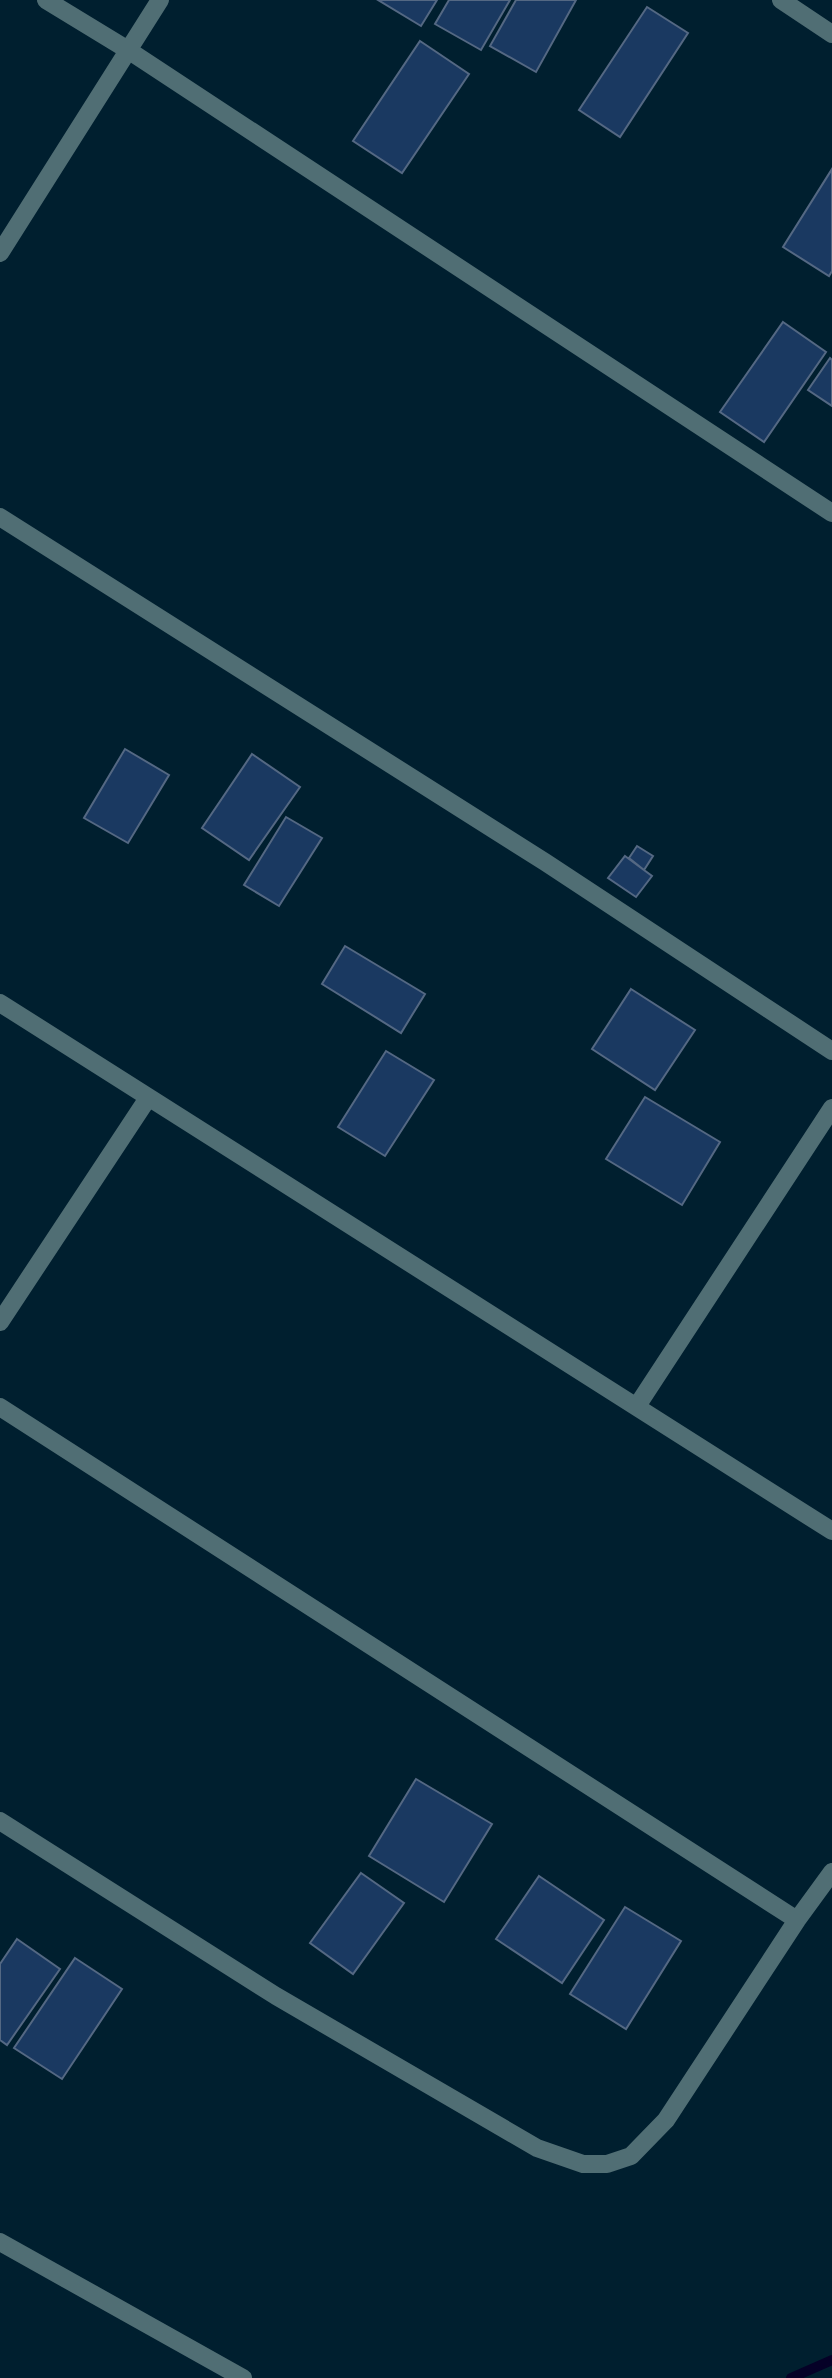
<svg xmlns="http://www.w3.org/2000/svg" width="832" height="2378" font-family="Quicksand,sans-serif">
<style>
.lines{fill:none;stroke-linecap:round;stroke-linejoin:round}
.stream{stroke:#050127;stroke-width:10}
.building{fill:#1a3961;stroke:#546883;stroke-width:2}
.minor{stroke:#506e74;stroke-width:18}
</style>
<rect width="100%" height="100%" fill="#001f2f"/>
<g class="lines">
<!-- stream -->
<path class="stream" d="M791,2378L832,2360"/>
</g>
<!-- building -->
<path class="building" d="M378,0H437L421,26Z
M449,0H510L481,50L435,24Z
M516,0H576L536,72L490,46Z
M647,7L688,33L620,137L579,110Z
M420,41L469,74L402,173L353,141Z
M832,169V271L829,276L783,247Z
M783,322L826,352L764,442L720,412Z
M830,358L832,360V406L808,390Z
M125,749L169,775L128,843L84,818Z
M252,754L300,787L249,860L202,828Z
M286,817L322,838L279,906L244,885Z
M637,846L653,856L644,870L629,858Z
M625,856L652,876L636,897L608,878Z
M345,946L425,994L401,1033L322,984Z
M631,989L695,1030L655,1090L592,1049Z
M386,1051L434,1080L385,1156L338,1127Z
M645,1097L720,1142L682,1205L606,1159Z
M416,1779L492,1824L444,1902L369,1856Z
M361,1873L404,1903L353,1974L310,1943Z
M539,1876L604,1920L562,1983L496,1939Z
M625,1907L681,1941L626,2029L570,1994Z
M17,1939L60,1969L7,2045L0,2040V1964Z
M75,1958L122,1989L62,2079L14,2048Z"/>
<g class="lines">
<!-- minor -->
<path class="minor" d="M46,0L128,50L832,513
M781,0L832,34
M0,253L160,0
M0,517L545,862L832,1051
M0,1003L832,1531
M0,1322L148,1098
M637,1406L832,1108
M0,1407L797,1920
M0,1821L276,1996L537,2148L583,2164H607L631,2156L666,2120L797,1920L832,1872
M0,2242L243,2378"/>
</g>
</svg>
